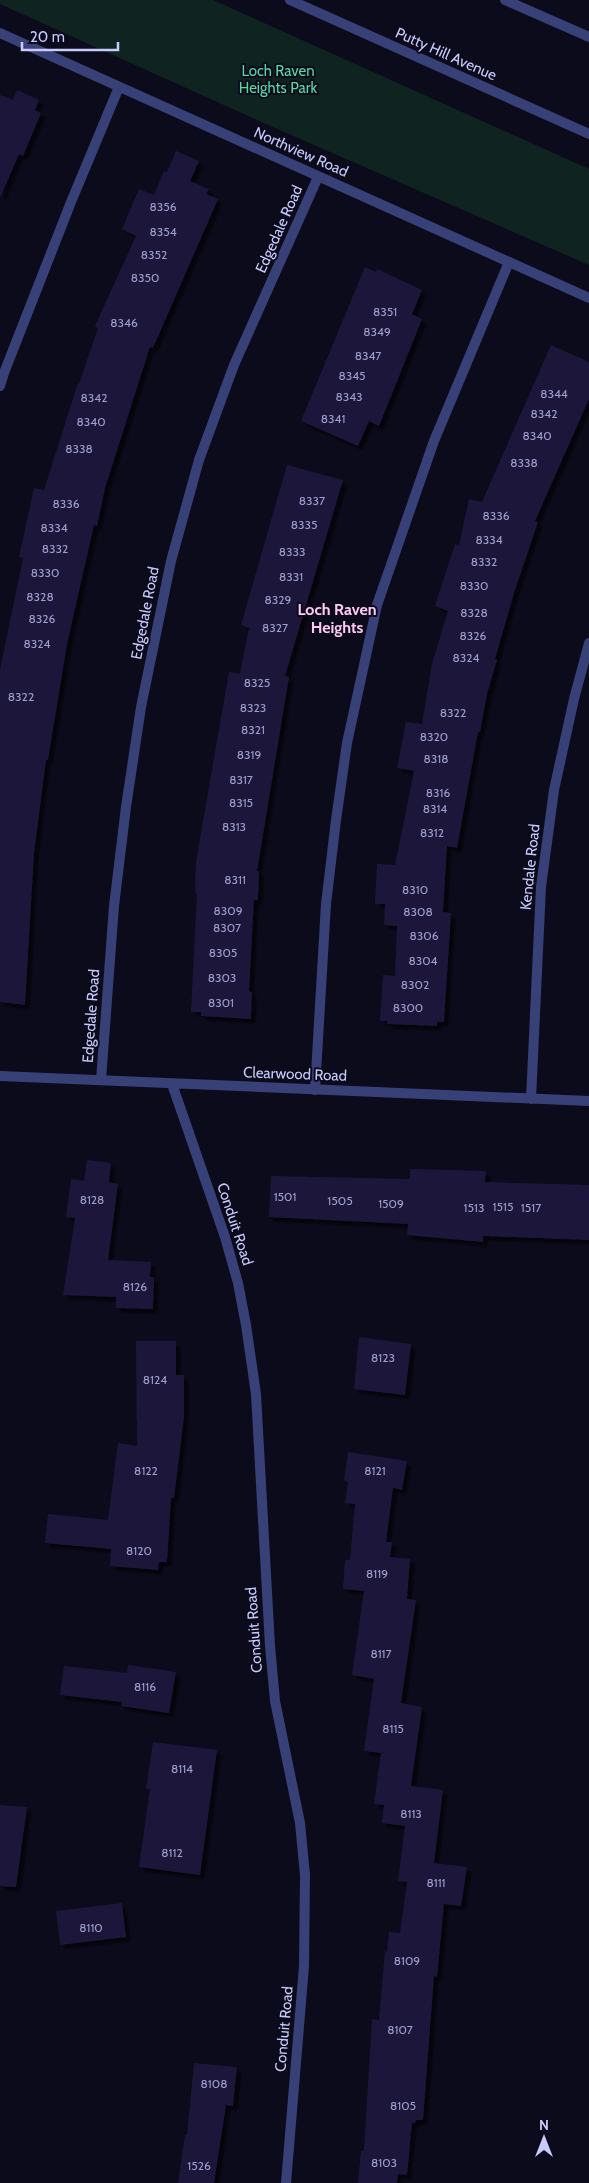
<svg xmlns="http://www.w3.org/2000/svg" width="589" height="2183" font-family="Cabin,sans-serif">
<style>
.green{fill:#0f2420}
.building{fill:#1a183b;filter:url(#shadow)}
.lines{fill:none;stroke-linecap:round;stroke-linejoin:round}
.service{stroke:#384078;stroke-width:10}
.minor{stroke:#384078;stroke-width:10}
.tertiary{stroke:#384078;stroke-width:10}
.labels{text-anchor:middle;stroke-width:4;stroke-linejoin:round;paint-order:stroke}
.number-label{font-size:12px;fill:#9c9ecc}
.street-label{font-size:15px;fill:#c8cafd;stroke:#0c0b1b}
.park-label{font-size:15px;fill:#58d8a3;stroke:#0c0b1b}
.neighbourhood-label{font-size:16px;font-weight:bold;fill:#fdc9f2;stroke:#0c0b1b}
</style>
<defs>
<filter id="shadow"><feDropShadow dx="4.5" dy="4.5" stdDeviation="1" flood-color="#0009"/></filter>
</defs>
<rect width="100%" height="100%" fill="#0c0b1b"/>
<!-- green -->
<path class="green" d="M0,0H213L589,169V265L266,124L0,4Z"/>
<!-- building -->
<path class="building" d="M17,90L39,100L35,110L41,113L23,156L19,154L0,198V95L13,100Z
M176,151L199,161L190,181L209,189L206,194L218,199L153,348L150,347L105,488L97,526L94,525L67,644L48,760H46L34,853L25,1005L0,1002V670L23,558L19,557L34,488L44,490L78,383L79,384L98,328L95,326L136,236L122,229L139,189L154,195L164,171L167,172Z
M365,267L376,272L377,269L422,290L412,314L422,319L379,426L369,421L358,446L301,421Z
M551,345L589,362V399L535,521L538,522L514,593L495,659L497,660L487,694L480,732H478L457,848L447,846L443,912L451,913L444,1022H437V1026L387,1024V1021H380L383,975L395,976L397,926L384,925L385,904H375L377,864L395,865L414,771L397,768L406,722L422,724L432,664L448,611L435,606L455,544L459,545L469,499L482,502Z
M287,465L343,480L285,676L289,677L257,871H259L258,900H254L249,991L252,992L251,1019L201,1016V1012H191L197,893L195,892L196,862L229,672L240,674L249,628L241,625Z
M87,1160L111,1163L109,1182L118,1184L108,1260L151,1262L150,1277H154L153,1309L116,1308V1297L63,1295L75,1218L66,1217L71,1179L84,1181Z
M410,1169L486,1171L485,1182L589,1185V1240L483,1236V1242L407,1235L408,1224L269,1217L271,1176L410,1179Z
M359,1337L411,1344L405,1395L354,1389Z
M136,1341H176V1375H184V1417L174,1498H171L167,1562H159L158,1570L110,1566L111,1549L45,1543L48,1514L108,1520L118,1443L137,1446Z
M348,1452L407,1461L402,1490L393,1488L386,1542H392L390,1557L410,1559L407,1599L416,1600L401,1703L422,1707L411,1786L443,1790L434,1863L467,1867L461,1906L444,1904L437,1977L434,1976L423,2120H416L415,2123H412L407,2175L398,2174L397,2183H358L361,2151H364L372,2019L379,2020L385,1951L387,1952L389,1932L400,1933L407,1882L398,1881L405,1826L382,1823L384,1805L374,1804L381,1753L364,1751L374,1679L352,1675L364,1591L343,1589L345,1560H350L355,1504L345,1503L348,1482L344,1480Z
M128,1665L176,1672L169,1713L121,1706L122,1702L60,1695L64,1666L127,1673Z
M153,1742L217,1750L200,1875L139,1867L150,1789H146Z
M0,1805L27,1807L16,1887L0,1886Z
M122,1903L126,1937L60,1945L56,1911Z
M194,2063L237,2067L233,2106L226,2105L214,2183H178L185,2135H187Z"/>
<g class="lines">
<!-- service -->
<path class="service" d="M505,0L589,37
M0,386L4,373L71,202L119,87
M315,1090L326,904L336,820L347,743L377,605L434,441L509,262"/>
<!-- minor -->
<path class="minor" d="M0,33L589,298
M0,1076L589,1101
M101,1080L114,906L126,807L141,707L171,561L199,460L234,365L318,177
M172,1084L225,1237L238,1283L246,1325L256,1394L270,1646L275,1701L300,1823L305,1875L304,1966L286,2183
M531,1099L541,887L554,790L574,699L589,643"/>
<!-- tertiary -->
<path class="tertiary" d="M290,0L589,134"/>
</g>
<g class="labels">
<!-- number labels -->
<g class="number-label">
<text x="163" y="211">8356</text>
<text x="163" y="236">8354</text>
<text x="154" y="259">8352</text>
<text x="145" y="282">8350</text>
<text x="385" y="316">8351</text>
<text x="124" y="327">8346</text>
<text x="377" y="336">8349</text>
<text x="368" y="360">8347</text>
<text x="352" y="380">8345</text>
<text x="554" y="398">8344</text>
<text x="349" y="401">8343</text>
<text x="94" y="402">8342</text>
<text x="544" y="418">8342</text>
<text x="333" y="423">8341</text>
<text x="91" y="426">8340</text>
<text x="537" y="440">8340</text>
<text x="79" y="453">8338</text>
<text x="524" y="467">8338</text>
<text x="312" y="505">8337</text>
<text x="66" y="508">8336</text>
<text x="496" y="520">8336</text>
<text x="304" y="529">8335</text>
<text x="54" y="532">8334</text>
<text x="489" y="544">8334</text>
<text x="55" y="553">8332</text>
<text x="292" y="556">8333</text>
<text x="484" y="566">8332</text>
<text x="45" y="577">8330</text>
<text x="291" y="581">8331</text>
<text x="474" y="590">8330</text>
<text x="40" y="601">8328</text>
<text x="278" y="604">8329</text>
<text x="474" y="617">8328</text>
<text x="42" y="623">8326</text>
<text x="275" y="632">8327</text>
<text x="473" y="640">8326</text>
<text x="37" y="648">8324</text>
<text x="466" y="662">8324</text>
<text x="257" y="687">8325</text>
<text x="21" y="701">8322</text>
<text x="253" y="712">8323</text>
<text x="453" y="717">8322</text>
<text x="253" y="734">8321</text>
<text x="434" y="741">8320</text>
<text x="249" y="759">8319</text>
<text x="436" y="763">8318</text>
<text x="241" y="784">8317</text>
<text x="438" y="797">8316</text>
<text x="241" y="807">8315</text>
<text x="435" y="813">8314</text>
<text x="234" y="831">8313</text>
<text x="432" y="837">8312</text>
<text x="235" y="884">8311</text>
<text x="415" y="894">8310</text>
<text x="228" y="915">8309</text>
<text x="418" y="916">8308</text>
<text x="227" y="932">8307</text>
<text x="424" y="940">8306</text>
<text x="223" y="957">8305</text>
<text x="423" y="965">8304</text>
<text x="222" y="982">8303</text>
<text x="415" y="989">8302</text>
<text x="221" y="1007">8301</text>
<text x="408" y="1012">8300</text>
<text x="285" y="1201">1501</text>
<text x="92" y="1204">8128</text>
<text x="340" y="1205">1505</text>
<text x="391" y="1208">1509</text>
<text x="503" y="1211">1515</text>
<text x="474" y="1212">1513</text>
<text x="531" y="1212">1517</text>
<text x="135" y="1291">8126</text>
<text x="383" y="1362">8123</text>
<text x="155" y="1384">8124</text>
<text x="146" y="1475">8122</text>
<text x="375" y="1475">8121</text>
<text x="139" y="1555">8120</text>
<text x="377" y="1578">8119</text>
<text x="381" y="1658">8117</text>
<text x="145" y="1691">8116</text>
<text x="393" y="1733">8115</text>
<text x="182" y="1773">8114</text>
<text x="411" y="1818">8113</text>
<text x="172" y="1857">8112</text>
<text x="436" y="1887">8111</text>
<text x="91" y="1932">8110</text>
<text x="407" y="1965">8109</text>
<text x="400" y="2034">8107</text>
<text x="214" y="2088">8108</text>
<text x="403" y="2110">8105</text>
<text x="384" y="2167">8103</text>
<text x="199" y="2170">1526</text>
</g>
<!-- street labels -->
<g class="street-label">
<text transform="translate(446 54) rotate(24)" y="5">Putty Hill Avenue</text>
<text transform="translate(301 152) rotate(24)" y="5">Northview Road</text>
<text transform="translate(279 229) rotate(-66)" y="5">Edgedale Road</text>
<text transform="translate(145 613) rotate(-79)" y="5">Edgedale Road</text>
<text transform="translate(530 867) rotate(-84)" y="5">Kendale Road</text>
<text transform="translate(91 1016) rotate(-86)" y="5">Edgedale Road</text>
<text transform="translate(295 1074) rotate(2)" y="5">Clearwood Road</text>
<text transform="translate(235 1224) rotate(72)" y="5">Conduit Road</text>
<text transform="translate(254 1630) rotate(-94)" y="5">Conduit Road</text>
<text transform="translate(284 2029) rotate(-85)" y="5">Conduit Road</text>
</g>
<!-- park labels -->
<g class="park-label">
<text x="278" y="76">Loch Raven<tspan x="278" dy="17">Heights Park</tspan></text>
</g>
<!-- neighbourhood labels -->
<g class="neighbourhood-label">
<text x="337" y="615">Loch Raven<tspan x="337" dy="18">Heights</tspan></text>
</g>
</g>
<!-- north arrow -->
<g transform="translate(544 2138)" stroke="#0c0b1b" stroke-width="4" paint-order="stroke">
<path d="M0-4L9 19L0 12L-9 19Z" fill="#c8cafd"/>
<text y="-8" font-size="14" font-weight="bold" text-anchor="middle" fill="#c8cafd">N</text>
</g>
<!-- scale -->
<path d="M22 42v8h96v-8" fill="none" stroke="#c8cafd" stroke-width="2.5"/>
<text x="30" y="42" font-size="15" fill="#c8cafd" stroke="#0c0b1b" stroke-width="4" paint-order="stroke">20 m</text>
</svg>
